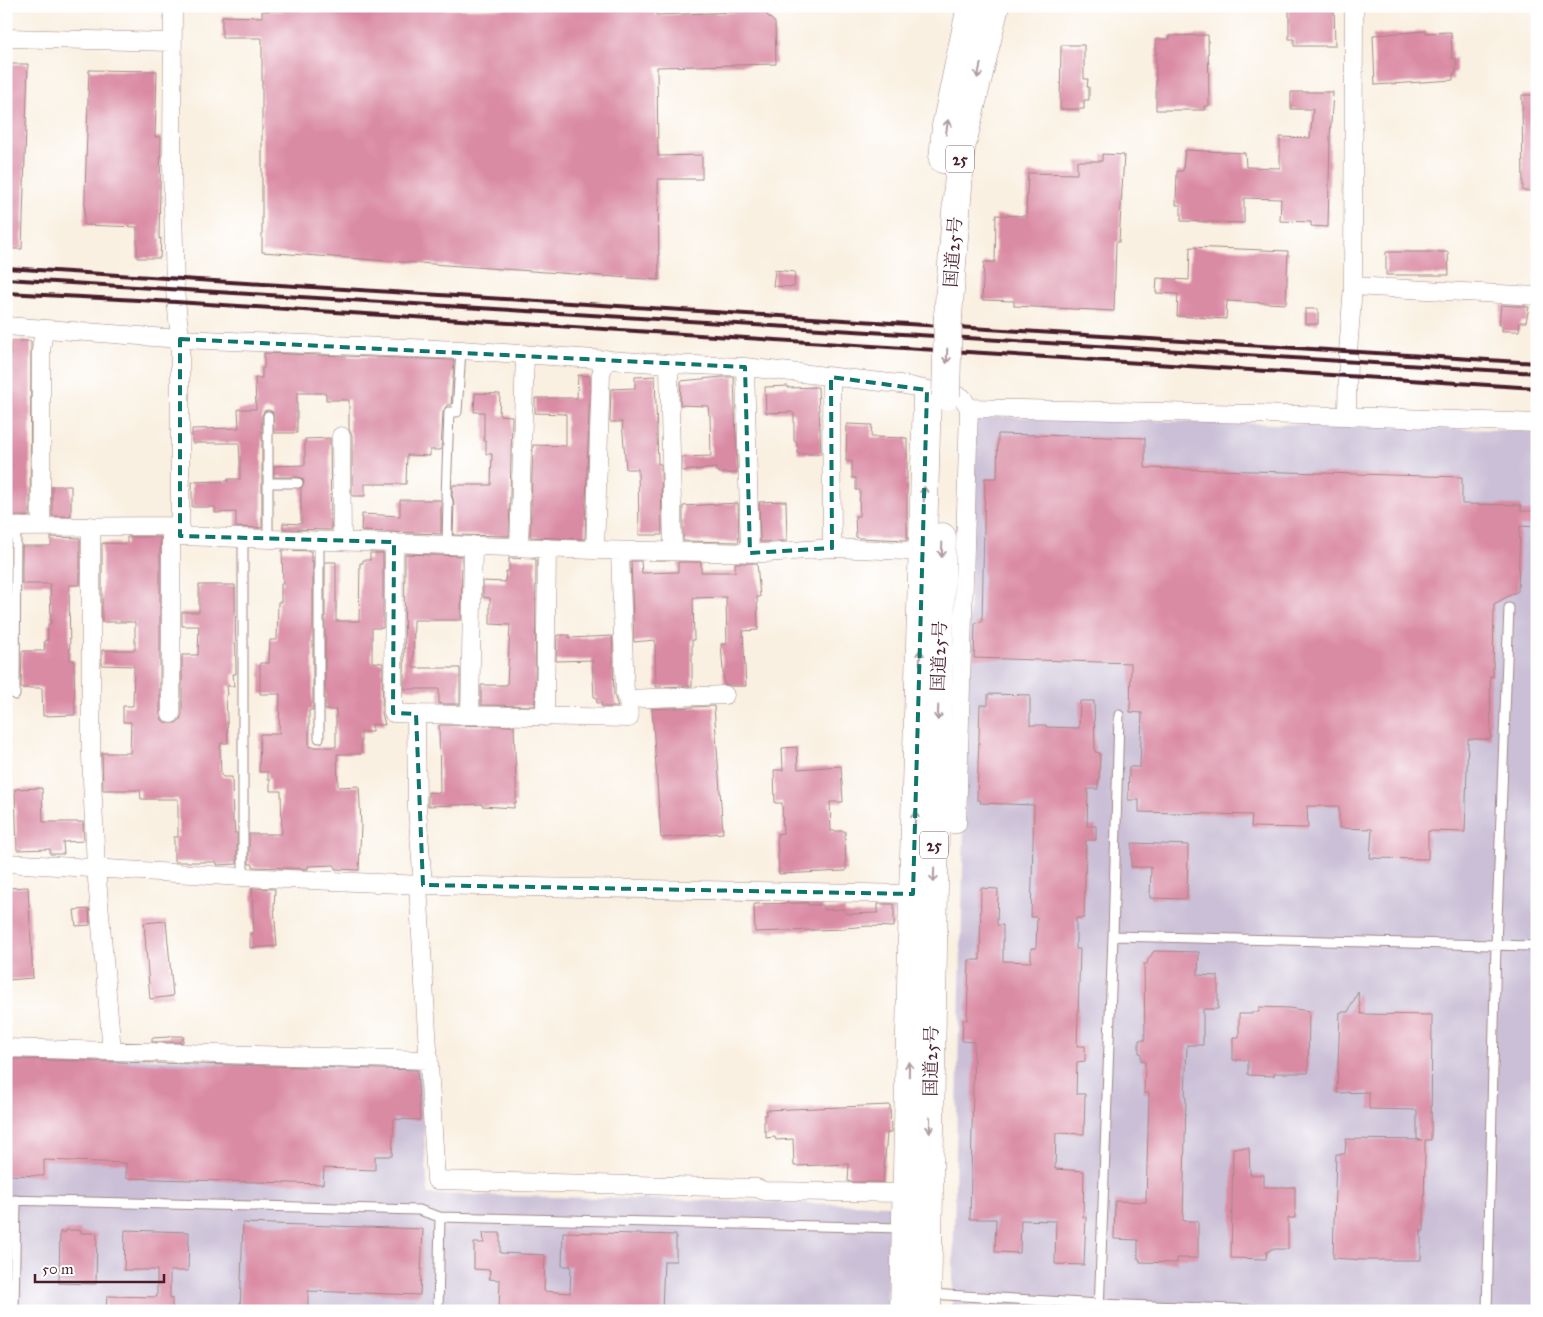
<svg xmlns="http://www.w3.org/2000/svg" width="1543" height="1317" font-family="'IM FELL Great Primer','Noto Serif JP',serif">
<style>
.industrial{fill:#cabfd6}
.building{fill:#da8ba4}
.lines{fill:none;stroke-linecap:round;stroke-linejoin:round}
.service-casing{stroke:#a28886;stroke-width:11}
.minor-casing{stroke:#a28886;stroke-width:19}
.trunk-casing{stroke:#a28886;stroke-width:29}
.service{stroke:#fff;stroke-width:9}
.minor{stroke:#fff;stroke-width:18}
.trunk{stroke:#fff;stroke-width:28}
.rail{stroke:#4a1f2b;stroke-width:4}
.trunk-bridge-casing{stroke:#a28886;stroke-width:29;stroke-linecap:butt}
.trunk-bridge{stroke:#fff;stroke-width:28}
.oneway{stroke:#ae9aa0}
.marked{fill:none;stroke:#0f766e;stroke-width:4;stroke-dasharray:10 6;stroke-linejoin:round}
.labels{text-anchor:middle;stroke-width:4;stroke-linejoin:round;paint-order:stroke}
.shield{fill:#fff;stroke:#80626b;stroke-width:1}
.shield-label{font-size:16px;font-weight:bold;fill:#4a1f2b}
.street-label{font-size:18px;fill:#4a1f2b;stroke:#fff}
</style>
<rect width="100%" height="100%" fill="#fff"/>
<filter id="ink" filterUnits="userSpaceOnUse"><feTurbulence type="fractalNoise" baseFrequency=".02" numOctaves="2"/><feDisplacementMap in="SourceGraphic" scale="10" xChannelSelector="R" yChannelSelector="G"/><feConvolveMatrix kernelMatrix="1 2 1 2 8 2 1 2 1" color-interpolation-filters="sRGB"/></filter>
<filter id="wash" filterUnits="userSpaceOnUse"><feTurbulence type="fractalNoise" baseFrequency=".0096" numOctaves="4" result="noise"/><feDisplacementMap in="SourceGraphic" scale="20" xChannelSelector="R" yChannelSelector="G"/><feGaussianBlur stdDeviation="1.12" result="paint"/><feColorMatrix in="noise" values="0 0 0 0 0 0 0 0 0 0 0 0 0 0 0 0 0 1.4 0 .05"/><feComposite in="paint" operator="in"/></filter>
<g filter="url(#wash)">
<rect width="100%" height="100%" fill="#f9f0e1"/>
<!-- industrial -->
<path class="industrial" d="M981,416L1537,431V1311H952L974,425Z
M6,1055L420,1066L428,1194L889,1205L887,1311H6Z"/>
<g id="blocks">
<!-- building -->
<path class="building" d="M1289,6H1334L1335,46H1294V39H1289Z
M656,7V15L763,11L775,23L776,64L657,67L658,156L702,155V179H658L659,280L262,252V38H222V16L262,17V11Z
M1426,31V33L1451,32L1452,59L1456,58V73H1453V80L1375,85L1373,35Z
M1208,35L1209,106H1204L1205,110H1156V39H1170L1169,36Z
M1061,45H1084V79H1088L1087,87H1089V100H1084V109H1060Z
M6,64H28L22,249H6Z
M89,70L157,71L155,137H161L159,239L161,238L160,258H137V227L84,225Z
M1291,92H1333L1330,138L1328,227L1311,226V222L1280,221L1281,199L1244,198V223L1181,221V205H1176L1177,171H1183L1185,150L1245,153L1246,167L1280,168V137L1310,138L1313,109H1291Z
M1522,95H1537V191H1523Z
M1102,154L1124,155L1119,242H1116L1114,311L1014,306V301L982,300L984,262H995L996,215L1026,216L1028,173L1077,174V161H1102Z
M1190,247L1288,251L1286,304L1227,301L1226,319L1177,316L1178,294L1156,293L1157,278L1189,280Z
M1386,252H1448L1449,275H1386Z
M775,270L795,272L794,287L773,286Z
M1501,305L1529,307L1526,322H1520L1519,331H1502V325H1499Z
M1305,309H1318V324H1305Z
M10,341H31L30,516H6V405H11Z
M264,353L454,360L451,405H447L443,412L441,450H430V456L407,455L406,484H365V496H352V436L349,429V400H326V393H297V433H274L273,412L268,410L264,411L262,416V528L236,527V512L215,513V507H192V482L228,481V479H240V460L239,443H192V429L239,428L238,409H256L255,378H262V368H264Z
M578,375L590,376L585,539L530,537L533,445L566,446V414L535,413V398H577Z
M655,376L658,464H661L662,535H639L638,469H626L622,422H610L611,389L635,388V377Z
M722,377H734L737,473H719V471H716V468L682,471V457L711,456L710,415H709L708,406L680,405L681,381Z
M788,386V388L818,387L821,454H798L797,442L794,441V414L792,412L766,413L765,387Z
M475,393L500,394L499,415L512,416L509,536L453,535L454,502L452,495L453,485H491L492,454H486V441H484V412H474Z
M847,424L872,425L871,437L907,438V540L859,538L856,537L855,516H859L860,490H856V478H852V461H846Z
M998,434L1145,438V468L1462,477V504L1521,505V511H1537V527L1520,526L1518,591L1494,604L1493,677L1490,676L1491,739H1468L1465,832L1428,831V859L1370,858L1372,829L1339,828V806H1307L1308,828L1251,827L1252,815L1139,812V800H1128L1129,767H1140L1142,713L1130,712L1131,663L974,658L975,623L982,622L985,478H997Z
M330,438L331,530L283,529V523L301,524V488L304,483L303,479L298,477H274V466L305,465V439Z
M52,486H71V516H52Z
M400,500H441V534L361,531L362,514L400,516Z
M786,501L787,541L760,542L759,502Z
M738,503L739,542L683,541V506Z
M51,537L80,538V585H69L70,660H74L75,715L43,716L42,688H21L22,651H44L45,640H48V624H51L50,584H22V546H51Z
M127,537H160V714L162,720L166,723H176L180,720L182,714V655H198L199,626H182V612H199V585H235L236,674H233L234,686H227L228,695H226L228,743H221L220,749L221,775L223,777H232L233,822H234L235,833H237V864L217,865V862H174V837H178V799H141L140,790H103L102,753H130L131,722H123V706H133L134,666L102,665V650H135V622H102V543L127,544Z
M282,550L311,551V561H313V710H309V747H336V710H325V562H336V621H359L360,563H363V560H370V553H383V628H372V662L383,663L382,713L385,725L372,724V732H361V754H337L338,787L359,786L361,825L359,870L335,869V865L308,866V869L289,868L253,867V864H249V834H282L281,791H270V779H268V772H259L260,734H279L280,694H260V663H269L270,640H277L278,602H281V584H283Z
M405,554L462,556L461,620H414L413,668H460V704H439V689H404Z
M509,558L536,559L535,706L481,705V685H507L510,625L490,624V598L483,597V581L505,582L506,571H509Z
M631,561H641L642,573L678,572V562H701V572H735V563H757L760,597H757L758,630L743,631L746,686H731L724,684L721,644H727L726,597L693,598L694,640H692V686L656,687L655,640L634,642Z
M557,635H569V638L612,636L614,695L618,707H602L601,703H597L596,697H594L592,660L556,661Z
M988,694L1030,695V725H1046V727L1079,728L1080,701H1094L1095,752L1100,753L1099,781H1098V789H1088L1087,826H1096V840H1086L1084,918H1076V949H1080L1077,1046H1085V1061L1077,1062L1076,1094H1085L1084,1134L1056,1133L1055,1169L1084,1171L1083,1217H1086L1084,1265L1055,1264L1056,1221L1021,1220L1020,1253L995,1252L996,1219H970L974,1042L962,1041L963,1020H967L969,960H980L981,888L998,889L997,925H1003V961L1031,962V948H1036L1037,917H1031L1034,805L980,803L981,800H977L980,705H988Z
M714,706L723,833L661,838L652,709Z
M439,725L514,726L516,783V803H514V808L482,806V804L428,806V792L440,793Z
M797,747L798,769L841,766L843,802H830L831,831H845L846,871L779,874L777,834L783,833L782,803H775L774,770H783L782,748Z
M42,788L43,822H83L84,841L63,842L64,854H50V849L17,850L15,789Z
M1132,843L1188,845L1187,899L1150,898L1151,867H1131Z
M28,887L33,978L8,980L6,888Z
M252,888L275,889L274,907L277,946L250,948V933H254Z
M808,903V905H823V910L845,909V913L850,914L878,913V904H894V927L869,926L845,928V929L755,932L754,904Z
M89,909L90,925L76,926L74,910Z
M166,921L173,996L150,999L144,923Z
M1154,951L1199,952L1198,975L1218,976V1009H1203V1045H1187L1185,1098H1186L1183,1221H1198V1258H1177V1263L1140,1262V1259H1138V1240L1114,1239L1115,1201L1146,1202L1149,1093H1144L1145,1061H1141V1053H1139V1040H1145L1144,964H1147L1148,960Z
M1358,992L1361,1014L1432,1015L1431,1140H1425L1424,1231H1421V1260H1364L1333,1258L1336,1154H1345L1346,1139L1422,1140L1417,1139V1110L1369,1109V1092L1337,1093L1340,1012H1348Z
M1259,1007L1289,1008L1309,1011L1308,1073H1274V1076L1248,1075V1060H1233V1037H1239V1014H1252V1012H1259Z
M169,1036H183V1042H152V1038L169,1037Z
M6,1059L417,1070L420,1120L394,1119L392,1156H375V1170L324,1168L323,1184L126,1178V1163L44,1160V1176L6,1175Z
M890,1105L891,1133H887L883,1182H848L849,1164L794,1166L793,1139L776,1140L775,1137L766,1138V1131H764V1115H766V1110Z
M1233,1148H1249L1250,1175H1264V1187H1295V1218H1288V1249H1270V1251H1267L1266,1259L1231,1258Z
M243,1223L423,1229L420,1295L308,1291V1311H240Z
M66,1230H81V1233H97L96,1284L59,1283L60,1232H66Z
M125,1230L189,1232L188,1271H170V1298H172V1311H106L107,1296L157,1297V1270H124Z
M563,1232L676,1235V1261H664L662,1311H499L500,1280L489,1279L490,1270L474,1269V1243H484L483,1233H500V1253L545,1255L544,1291L570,1293L571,1266H562Z"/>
</g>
</g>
<g filter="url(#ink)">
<use href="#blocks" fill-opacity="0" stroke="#a28886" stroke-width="1"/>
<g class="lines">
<!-- service casing -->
<g class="service-casing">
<path id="service" d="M268,483H298
M243,538V877
M268,539V416
M447,544L448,502L446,496L449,412H457L461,350
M15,695L16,527
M319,738V541
M1113,936L1537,946
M6,1200L419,1210L440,1217L902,1228
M929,1294L1099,1304L1283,1311
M14,1311L16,1200
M438,1311L440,1217
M1099,1311L1113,936L1119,715
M1487,1311L1496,945L1509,608"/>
</g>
<!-- minor casing -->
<g class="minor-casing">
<path id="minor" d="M173,6L172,165L175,290L180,339V536L595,550L766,553L832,548L908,551
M6,38L172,42
M1353,286L1537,296
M6,326L180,339L461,350L669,364L745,367L900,384L962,397L969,408L957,824L935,825
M669,364L673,551
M745,367L750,553
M831,377L832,548
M969,408L1347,416L1537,423
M1347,416L1348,352L1353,286L1354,6
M341,436L342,541
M91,526V756L96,868L112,1051
M6,527L180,526
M41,527V351L44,329
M394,542L393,713L416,714L417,808L423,885
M519,547L525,354
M595,550L601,374L606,359
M620,551L625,695L628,699
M171,714V526
M416,714L629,718L628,699L725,695
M470,715L473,545
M545,717L547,548
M6,863L243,877L423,885L913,894
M418,885L436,1180L757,1188L764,1191L906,1193
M6,1048L429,1060"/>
</g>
<!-- trunk casing -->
<g class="trunk-casing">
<path id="trunk" d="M943,159L946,126L971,6
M948,316L961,148L995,6
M904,1311L913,894L927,396
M927,1311L935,825L942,537"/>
</g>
<!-- service -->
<use href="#service" class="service"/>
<!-- minor -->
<use href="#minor" class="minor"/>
<!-- trunk -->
<use href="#trunk" class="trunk"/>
<!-- rail -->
<path class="rail" d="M6,268L1537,363
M6,279L1537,373
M6,293L176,302L1537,388"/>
<!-- trunk-bridge casing -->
<g class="trunk-bridge-casing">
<path id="trunk-bridge" d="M946,396L948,316"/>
</g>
<!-- trunk-bridge -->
<use href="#trunk-bridge" class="trunk-bridge"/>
</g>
<!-- one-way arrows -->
<defs><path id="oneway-shaft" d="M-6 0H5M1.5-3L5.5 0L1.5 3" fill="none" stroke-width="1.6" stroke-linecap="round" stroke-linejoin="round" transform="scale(1.25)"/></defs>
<g class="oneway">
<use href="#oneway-shaft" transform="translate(979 71) rotate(103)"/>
<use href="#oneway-shaft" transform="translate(947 127) rotate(-82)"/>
<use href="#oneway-shaft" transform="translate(947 356) rotate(92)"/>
<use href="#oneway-shaft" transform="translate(924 494) rotate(-88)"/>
<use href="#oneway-shaft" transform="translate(942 550) rotate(92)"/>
<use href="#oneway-shaft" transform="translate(920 657) rotate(-88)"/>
<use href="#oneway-shaft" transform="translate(938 713) rotate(92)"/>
<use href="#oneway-shaft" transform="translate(915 819) rotate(-88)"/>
<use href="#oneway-shaft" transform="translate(934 875) rotate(91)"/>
<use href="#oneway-shaft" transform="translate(909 1069) rotate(-89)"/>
<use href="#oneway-shaft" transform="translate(930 1125) rotate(91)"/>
</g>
</g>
<!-- marked area -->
<path class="marked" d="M180,339L745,367L750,553L832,548L831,377L927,390L913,894L423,885L416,714L393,713L394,542L180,536Z"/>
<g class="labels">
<!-- shield labels -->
<g class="shield">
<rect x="946" y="145.5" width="28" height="27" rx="4"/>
<rect x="920" y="831.5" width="28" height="27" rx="4"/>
</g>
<g class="shield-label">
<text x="960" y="165">25</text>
<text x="934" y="851">25</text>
</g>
<!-- street labels -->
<g class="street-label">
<text transform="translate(953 252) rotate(-86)" y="6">国道25号</text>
<text transform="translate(939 656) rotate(-88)" y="6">国道25号</text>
<text transform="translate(931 1061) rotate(-89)" y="6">国道25号</text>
</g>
</g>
<!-- margin -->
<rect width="1543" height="1317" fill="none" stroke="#fff" stroke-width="25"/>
<!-- scale -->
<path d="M35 1274v8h129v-8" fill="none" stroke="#4a1f2b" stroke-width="2.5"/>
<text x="42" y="1274" font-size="15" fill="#4a1f2b" stroke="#ffffff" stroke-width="4" paint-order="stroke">50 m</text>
</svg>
